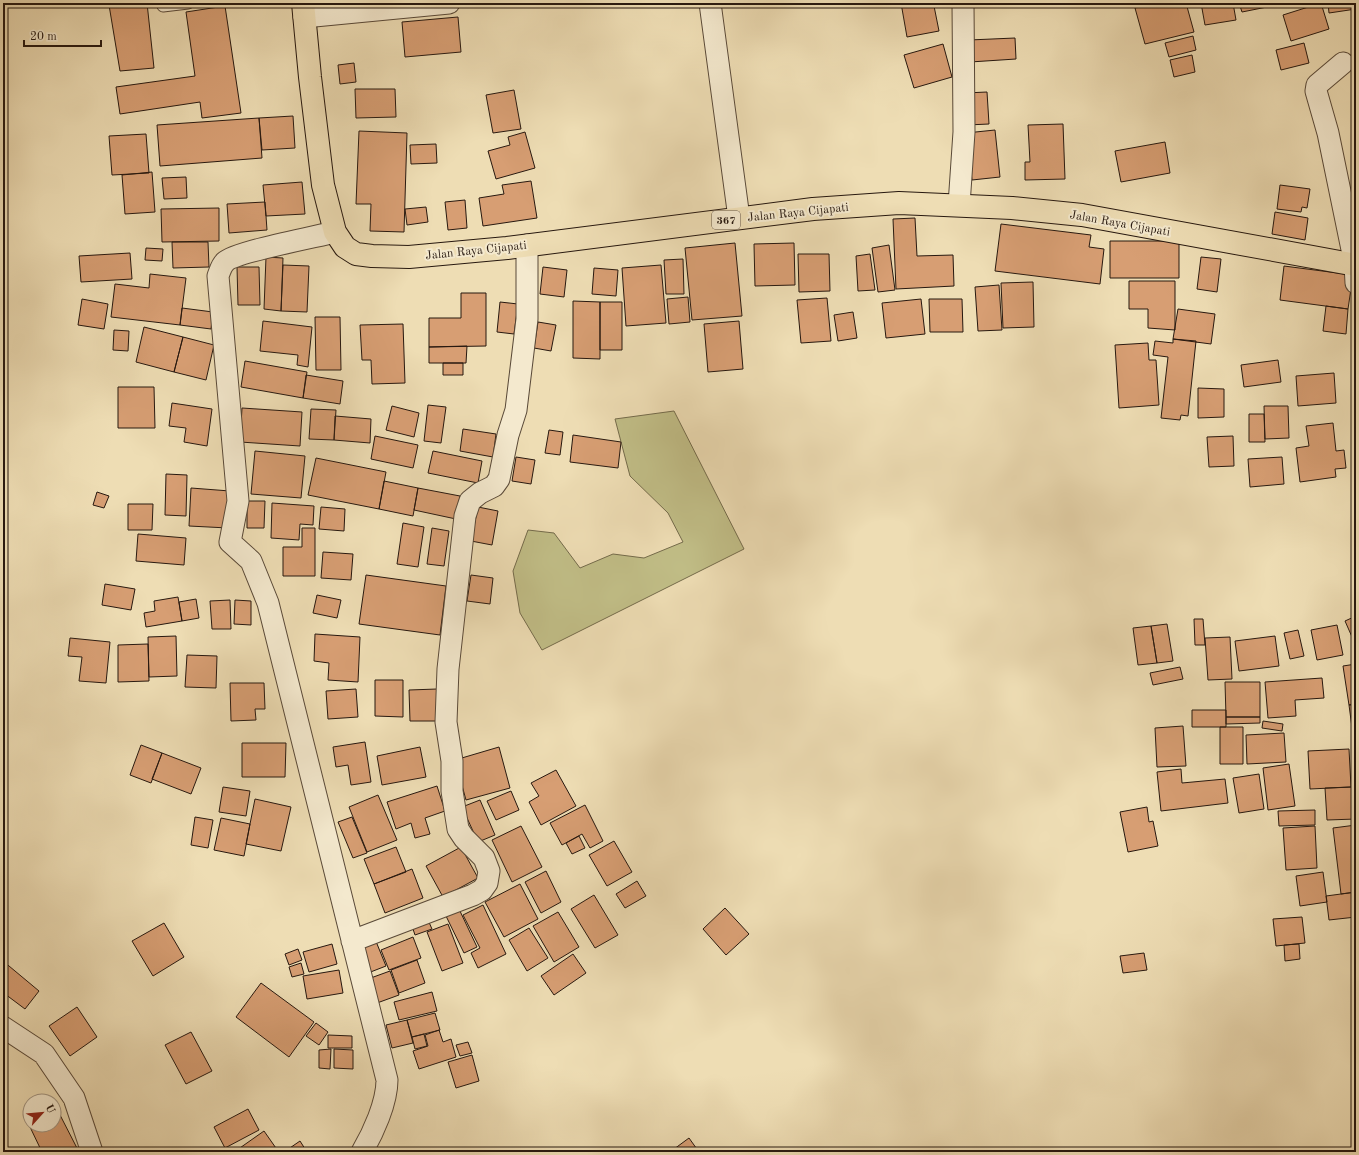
<svg xmlns="http://www.w3.org/2000/svg" width="1359" height="1155" font-family="'Old Standard TT',serif">
<style>
.green{fill:#c1be87;stroke:#746b4b}
.building{fill:#d79e73;stroke:#27180f}
.lines{fill:none;stroke-linecap:round;stroke-linejoin:round}
.service-casing{stroke:#594938;stroke-width:13}
.minor-casing{stroke:#594938;stroke-width:23}
.primary-casing{stroke:#27180f;stroke-width:24}
.service{stroke:#f4e9ce;stroke-width:11}
.minor{stroke:#f4e9ce;stroke-width:21}
.primary{stroke:#eeddb4;stroke-width:22}
.labels{text-anchor:middle;stroke-width:4;stroke-linejoin:round;paint-order:stroke}
.shield{fill:#f4e9ce;stroke:#645748;stroke-width:1}
.shield-label{font-size:11px;font-weight:bold;fill:#27180f}
.street-label{font-size:12px;fill:#27180f;stroke:#f4e9ce}
</style>
<rect width="100%" height="100%" fill="#eeddb4"/>
<filter id="stains"><feTurbulence type="fractalNoise" baseFrequency=".005" numOctaves="4"/><feColorMatrix values="0 0 0 0 .2 0 0 0 0 .09 0 0 0 0 .02 0 0 0 .5 -.17"/></filter>
<radialGradient id="worn" r=".72"><stop offset=".6" stop-color="#630" stop-opacity="0"/><stop offset="1" stop-color="#630" stop-opacity=".3"/></radialGradient>
<!-- green -->
<path class="green" d="M674,411L744,549L542,650L520,613L513,571L528,530L554,533L580,568L613,554L644,558L683,542L668,513L630,476L615,419Z"/>
<!-- building -->
<path class="building" d="M111,3H147L154,68L120,71L109,5Z
M319,3H334L320,6Z
M901,3H928L929,7L934,6L939,31L907,37Z
M1154,3H1186L1194,32L1145,44L1135,8Z
M1201,3H1233L1236,20L1205,25Z
M1239,3H1266L1267,7L1242,12Z
M1269,3H1282L1270,6Z
M1321,3L1329,29L1291,41L1283,15Z
M1328,3H1356V9L1329,13Z
M225,6L241,113L202,118L200,102L120,114L116,87L195,76L186,12Z
M458,17L461,52L405,57L402,22Z
M1193,36L1196,50L1169,57L1165,43Z
M1015,38L1016,59L970,62L969,40Z
M1304,43L1309,63L1281,70L1276,50Z
M943,44L952,77L914,88L904,55Z
M1192,55L1195,72L1174,77L1170,60Z
M354,63L356,82L340,84L338,65Z
M355,89H395L396,117L356,118Z
M514,90L521,129L493,133L486,95Z
M987,92L989,124L967,125L965,93Z
M293,116L295,148L262,150L259,118Z
M259,118L262,158L160,166L157,125Z
M1063,124L1065,179L1025,180V162H1030L1028,125Z
M995,130L1000,177L972,180L966,133Z
M359,131L407,133L404,232L370,231L371,204H356Z
M525,132L535,168L496,179L488,151L510,145L508,137Z
M146,134L149,173L112,175L109,136Z
M1165,142L1170,173L1121,182L1115,151Z
M436,144L437,163L411,164L410,145Z
M152,172L155,212L125,214L122,175Z
M186,177L187,198L164,199L162,178Z
M531,181L537,218L483,226L479,198L504,194L502,185Z
M302,182L305,214L266,216L263,185Z
M1280,185L1310,189L1307,208L1302,207L1301,212L1277,209Z
M465,200L467,228L448,230L445,202Z
M265,202L267,230L229,233L227,204Z
M426,207L428,222L407,225L405,209Z
M219,208V241L162,242L161,209Z
M1275,212L1308,218L1305,240L1272,234Z
M915,218L917,256L953,255L954,286L896,289L893,219Z
M1001,224L1091,235L1089,247L1104,249L1100,284L995,271Z
M1110,241H1179V278H1110Z
M172,242H208L209,267L173,268Z
M735,243L742,316L692,320L685,248Z
M794,243L795,285L755,286L754,244Z
M889,245L895,290L878,292L872,248Z
M146,248L163,249L162,261L145,260Z
M130,253L132,279L81,282L79,256Z
M798,254H829L830,291L799,292Z
M870,254L875,290L858,291L856,256Z
M266,257L283,258L281,311L264,309Z
M1201,257L1221,259L1217,292L1197,289Z
M683,259L684,294H666L664,260Z
M283,265L309,266L307,312L281,311Z
M661,265L666,323L626,326L622,268Z
M1284,266L1353,275L1348,309L1280,300Z
M237,267H259L260,305H238Z
M543,267L567,270L564,297L540,294Z
M594,268L618,270L616,296L592,294Z
M150,274L186,278L180,325L111,317L115,284L149,288Z
M1129,281H1175V330L1148,328V309H1129Z
M1033,282L1034,327L1003,328L1001,283Z
M999,285L1002,330L978,331L975,287Z
M461,293H486V346L429,347V318H461Z
M688,297L690,322L669,324L667,299Z
M827,298L831,341L801,343L797,300Z
M82,299L108,304L104,329L78,325Z
M921,299L925,334L886,338L882,303Z
M929,299H962L963,332H930Z
M573,301L600,302V359L573,358Z
M500,302L518,304L514,334L497,332Z
M600,302H622V350H600Z
M1326,306L1348,309L1346,334L1323,331Z
M182,308L213,312L211,329L180,325Z
M1178,309L1215,314L1211,344L1173,339Z
M853,312L857,338L838,341L834,315Z
M315,317H340L341,370H316Z
M263,321L312,327L308,367L297,365L298,355L260,351Z
M739,321L743,369L708,372L704,324Z
M538,322L556,325L551,351L534,348Z
M403,324L405,383L372,384L371,360H362L360,325Z
M144,327L183,337L174,372L136,362Z
M114,330L129,331L128,351L113,350Z
M183,337L214,345L206,380L174,372Z
M1173,339L1196,341L1188,416L1181,415L1180,420L1161,418L1168,357L1153,355L1155,341L1173,343Z
M1148,343L1149,360H1156L1159,405L1119,408L1115,345Z
M467,346L466,363H429V347Z
M1278,360L1281,382L1244,387L1241,365Z
M245,361L307,372L303,398L241,387Z
M443,363H463V375H443Z
M1334,373L1336,403L1298,406L1296,376Z
M306,375L343,381L340,404L303,398Z
M118,387H154L155,428H118Z
M1198,388L1224,389V417L1198,418Z
M172,403L212,409L207,446L184,442L186,428L169,426Z
M428,405L446,407L441,443L424,441Z
M392,406L419,413L414,437L386,430Z
M1264,406H1288L1289,438L1265,439Z
M242,408L302,412L300,446L240,442Z
M311,409L336,410L334,440L309,439Z
M1249,414H1264L1265,442H1249Z
M335,416L371,419L370,443L334,440Z
M1333,423L1336,451L1344,450L1346,468L1335,469L1336,477L1300,482L1296,448L1309,446L1306,426Z
M463,429L496,434L493,457L460,451Z
M549,430L563,432L560,455L545,453Z
M573,435L621,442L618,468L570,462Z
M375,436L418,445L413,468L371,459Z
M1233,436L1234,466L1209,467L1207,437Z
M255,451L305,456L301,498L251,494Z
M433,451L482,461L478,483L428,473Z
M516,457L535,460L531,484L512,481Z
M1282,457L1284,484L1250,487L1248,459Z
M316,458L386,472L379,509L308,495Z
M166,474L187,475L186,516L165,515Z
M384,481L418,488L413,516L379,509Z
M191,488L230,491L228,528L189,526Z
M418,488L460,496L456,519L414,510Z
M97,492L109,496L104,508L93,505Z
M247,501H265L264,528H247Z
M272,503L314,506L313,525L300,524L299,540L271,538Z
M128,504H153L152,530H128Z
M321,507L345,509L344,531L319,529Z
M478,507L498,511L492,545L471,541Z
M403,523L424,527L418,567L397,564Z
M302,528H315V576H283V547H302Z
M432,528L449,531L444,566L427,564Z
M138,534L186,538L184,565L136,561Z
M323,552L353,554L351,580L321,578Z
M366,575L446,586L440,635L359,624Z
M471,575L493,578L490,604L467,601Z
M105,584L135,589L131,610L102,605Z
M317,595L341,600L337,618L313,613Z
M178,597L182,621L146,627L144,613L155,611L154,601Z
M196,599L199,618L182,621L179,602Z
M230,600L231,629H212L210,601Z
M235,600L251,601V625L234,624Z
M1356,616V646L1345,621Z
M1194,619H1203L1205,645H1195Z
M1167,624L1173,661L1157,663L1151,626Z
M1337,625L1343,655L1317,660L1311,630Z
M1151,626L1157,663L1138,665L1133,628Z
M1298,630L1304,656L1290,659L1284,633Z
M315,634L360,637L358,682L328,680L329,663L314,661Z
M176,636L177,676L149,677L148,637Z
M1275,636L1279,666L1239,671L1235,641Z
M1230,637L1232,679L1208,680L1205,638Z
M70,638L110,642L106,683L79,681L82,657L68,656Z
M148,644L149,681L118,682V645Z
M187,655L217,656L216,688L185,687Z
M1356,664V704L1349,705L1343,666Z
M1180,667L1183,679L1153,685L1150,673Z
M1322,678L1324,698L1295,700L1296,716L1268,718L1265,682Z
M375,680H403V717L375,716Z
M1225,682H1260V717H1226Z
M230,683H264L265,709H255L256,720L231,721Z
M356,689L358,717L328,719L326,691Z
M437,689L438,721H410L409,690Z
M1356,704V758L1349,705Z
M1192,710H1226V727H1192Z
M1226,717H1260V723L1226,724Z
M1263,721L1283,724L1282,731L1262,728Z
M1183,726L1186,766L1157,767L1155,728Z
M1220,727H1243V764H1220Z
M1284,733L1286,762L1247,764L1246,735Z
M365,742L371,782L351,785L348,765L336,767L333,747Z
M242,743H286L285,777H242Z
M141,745L162,753L151,783L130,775Z
M420,747L426,777L382,785L377,756Z
M499,747L510,788L466,800L455,760Z
M1349,749L1351,787L1310,789L1308,751Z
M162,753L201,768L191,794L152,779Z
M1289,764L1295,806L1268,810L1263,768Z
M1181,769L1182,783L1225,779L1228,803L1161,811L1157,772Z
M556,770L576,806L541,825L529,802L539,796L531,783Z
M1259,774L1264,809L1239,813L1233,778Z
M437,786L445,811L425,818L430,834L415,838L411,823L396,829L387,802Z
M223,787L250,791L246,816L219,812Z
M1351,787H1356V819L1327,820L1325,788Z
M511,791L519,810L496,820L487,801Z
M378,795L397,840L367,852L349,807Z
M255,799L291,807L281,851L246,844Z
M480,800L495,835L478,842L462,807Z
M585,805L603,841L590,848L582,834L562,845L550,823Z
M1147,807L1149,822L1153,821L1158,846L1128,852L1120,812Z
M1315,810V825L1279,826L1278,811Z
M195,817L213,820L208,848L191,845Z
M352,817L367,853L353,858L338,822Z
M221,818L250,824L244,856L214,850Z
M1356,825V892L1341,894L1333,828Z
M521,826L542,867L512,882L492,840Z
M1315,826L1317,868L1286,870L1283,828Z
M579,836L585,848L572,854L566,843Z
M614,841L632,872L607,886L589,855Z
M396,847L406,872L374,884L364,859Z
M461,847L478,878L443,897L426,866Z
M412,869L423,898L385,913L374,884Z
M546,871L561,902L541,913L525,882Z
M1323,872L1327,902L1300,906L1296,876Z
M637,881L646,896L625,908L616,894Z
M520,884L538,919L504,937L485,902Z
M1356,892V917L1329,920L1326,896Z
M594,895L618,935L595,948L571,909Z
M483,905L506,954L478,968L471,953L480,948L463,915Z
M725,908L749,934L726,955L703,929Z
M459,909L477,947L464,953L446,916Z
M558,912L579,947L554,962L533,926Z
M1302,917L1305,943L1276,946L1273,919Z
M428,920L432,929L415,935L412,926Z
M164,923L184,957L153,976L132,941Z
M448,924L463,963L442,971L427,932Z
M529,928L548,958L527,971L509,940Z
M413,937L421,958L389,970L381,950Z
M375,939L386,966L368,973L358,946Z
M332,944L337,964L309,972L303,952Z
M1299,944L1300,959L1285,961L1284,945Z
M298,949L302,960L289,965L285,954Z
M1144,953L1147,970L1123,973L1120,956Z
M573,954L586,973L554,995L541,976Z
M417,960L425,983L399,993L391,970Z
M3,961L39,991L25,1009L5,994L3,996Z
M301,963L304,974L292,977L289,967Z
M339,970L343,993L307,999L303,976Z
M390,971L399,995L377,1003L368,979Z
M261,983L314,1022L289,1057L236,1017Z
M432,992L437,1011L399,1020L394,1002Z
M77,1007L97,1037L70,1056L49,1026Z
M435,1013L440,1030L412,1037L407,1020Z
M407,1020L413,1043L392,1048L386,1025Z
M316,1023L328,1032L319,1045L306,1036Z
M439,1030L443,1042L451,1039L456,1057L419,1069L413,1051L428,1046L425,1035Z
M191,1032L212,1071L186,1084L165,1045Z
M424,1034L427,1046L415,1049L412,1037Z
M328,1035L352,1036V1048H328Z
M468,1042L472,1053L460,1056L456,1045Z
M331,1049L330,1069L319,1068V1050Z
M334,1049L353,1050V1069L334,1068Z
M472,1055L479,1081L456,1088L448,1062Z
M248,1109L259,1130L225,1148L214,1127Z
M59,1113L79,1152H42L30,1127L35,1125H54V1115Z
M264,1131L278,1151L238,1152L237,1150Z
M689,1138L699,1152H670Z
M300,1141L307,1152H284Z"/>
<g class="lines">
<!-- service casing -->
<g class="service-casing">
<path id="service" d="M163,6L188,3"/>
</g>
<!-- minor casing -->
<g class="minor-casing">
<path id="minor" d="M710,3L739,218
M304,17L449,3
M1343,63L1317,85L1316,91L1328,133L1355,264L1356,283
M959,205L964,132L963,3
M335,232C315,237 235,252 225,262C221,266 220,271 218,276L238,501L230,542L251,561L268,603L387,1080C387,1103 373,1133 362,1152
M352,941L473,895L482,890L487,883L489,871L484,858L464,838L458,829L452,791V761L446,722L448,669L465,516L470,501L480,493L494,486L499,479L508,435L516,410L527,319V245
M3,1027L44,1054L74,1098L92,1152"/>
</g>
<!-- primary casing -->
<g class="primary-casing">
<path id="primary" d="M303,3L310,77L323,185L335,232L345,247L356,254L372,256L409,257L507,248L813,209L899,203L1012,208L1082,215L1356,265"/>
</g>
<!-- service -->
<use href="#service" class="service"/>
<!-- minor -->
<use href="#minor" class="minor"/>
<!-- primary -->
<use href="#primary" class="primary"/>
</g>
<g class="labels">
<!-- shield labels -->
<rect class="shield" x="712" y="211" width="28" height="18" rx="3"/>
<g class="shield-label">
<text x="726" y="224">367</text>
</g>
<!-- street labels -->
<g class="street-label">
<text transform="translate(798 212) rotate(-6)" y="4">Jalan Raya Cijapati</text>
<text transform="translate(1120 223) rotate(10)" y="4">Jalan Raya Cijapati</text>
<text transform="translate(476 250) rotate(-6)" y="4">Jalan Raya Cijapati</text>
</g>
</g>
<!-- margin -->
<rect width="1359" height="1155" fill="none" stroke="#eeddb4" stroke-width="16"/>
<rect x="4" y="4" width="1351" height="1147" fill="none" stroke="#27180f" stroke-width="2"/>
<rect x="8" y="8" width="1343" height="1139" fill="none" stroke="#27180f"/>
<!-- north arrow -->
<g transform="translate(42 1113) rotate(63)"><circle r="19" fill="#f4e9ce" stroke="#a29582"/>
<path d="M0-3L7 15L0 10L-7 15Z" fill="#8f2418"/>
<text y="-6" font-size="11" font-weight="bold" text-anchor="middle" fill="#27180f">U</text>
</g>
<!-- scale -->
<path d="M24 40v6h77v-6" fill="none" stroke="#27180f" stroke-width="2"/>
<text x="30" y="40" font-size="12" fill="#27180f" stroke="#f4e9ce" stroke-width="3" paint-order="stroke">20 m</text>
<rect width="100%" height="100%" filter="url(#stains)"/>
<rect width="100%" height="100%" fill="url(#worn)"/>
</svg>
